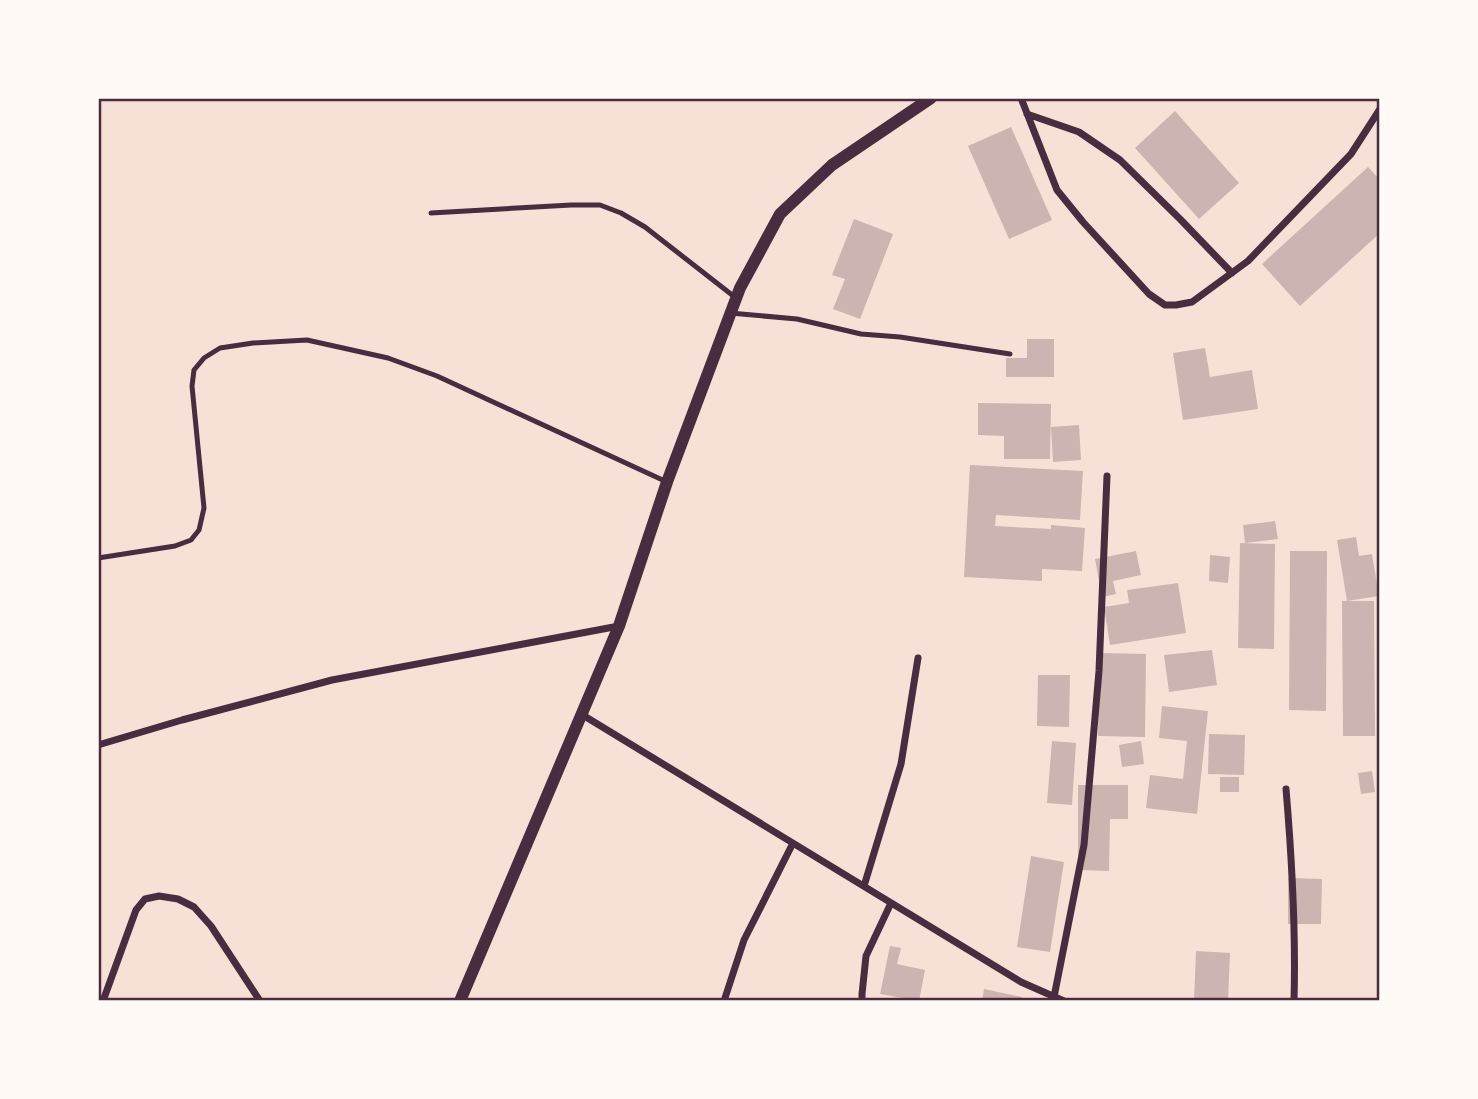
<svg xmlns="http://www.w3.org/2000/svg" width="1478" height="1099" font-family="Rubik,sans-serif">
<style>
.building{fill:#ccb4b1}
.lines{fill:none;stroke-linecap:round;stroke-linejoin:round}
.service{stroke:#4a2c40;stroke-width:5}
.minor{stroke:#4a2c40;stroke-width:7}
.tertiary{stroke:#4a2c40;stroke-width:12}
.neatline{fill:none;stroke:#4a2c40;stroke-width:2.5}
</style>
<rect width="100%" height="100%" fill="#f7e1d7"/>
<!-- building -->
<path class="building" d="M1175,111L1239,183L1199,219L1135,148Z
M1011,127L1052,220L1009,239L968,146Z
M1368,167L1380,180V233L1300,306L1262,264Z
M854,219L893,234L860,319L833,309L845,279L832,275Z
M1027,339H1054V377H1006V358H1027Z
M1205,348L1210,377L1252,370L1258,409L1183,420L1173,353Z
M978,403L1051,404L1050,459H1004V436L978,435Z
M1079,425L1081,460L1053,462L1051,427Z
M970,465L1083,471L1080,520L996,515L995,526L1051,529V525L1085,528L1082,571L1042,569V581L964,577Z
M1275,521L1278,539L1245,543L1243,525Z
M1356,537L1359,556L1372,554L1379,596L1347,601L1337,540Z
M1240,543L1275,544L1274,649L1238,648Z
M1136,551L1141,575L1113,581L1116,594L1102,597L1095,559Z
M1290,551H1327L1326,711L1289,710Z
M1210,555L1230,557L1228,583L1209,581Z
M1178,583L1186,633L1110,645L1104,607L1129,603L1127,590Z
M1342,601H1374L1375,736H1343Z
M1212,650L1217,685L1169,692L1164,655Z
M1100,653L1146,654L1145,737L1098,736Z
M1038,675H1070L1069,727L1037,726Z
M1162,706L1208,711L1197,814L1146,808L1150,775L1183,779L1187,741L1159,738Z
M1209,734L1245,735L1244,775L1208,774Z
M1052,741L1076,743L1072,805L1047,803Z
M1141,741L1144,764L1122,767L1119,745Z
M1372,771L1375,792L1361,794L1358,773Z
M1220,777H1239V792H1220Z
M1078,785H1128V819H1110L1109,871L1078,870Z
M1031,856L1064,862L1050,952L1017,947Z
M1288,878L1322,879L1321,924H1288Z
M890,946L901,948L897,964L925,970L919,1001L880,994Z
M1196,951L1230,953L1228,1001H1194Z
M984,989L1022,997L1021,1001H982Z"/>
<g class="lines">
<!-- service -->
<path class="service" d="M431,213L571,205H600L621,213L645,227L736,298
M730,313L797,319L861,334L900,337L1010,354
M98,558L175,546L191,540L199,530L204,508L192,386L194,370L204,358L220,348L253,343L307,340L388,358L437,376L667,482"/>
<!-- minor -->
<path class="minor" d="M1021,98L1057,190L1083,222L1149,294L1165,305H1176L1192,302L1248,261L1351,154L1380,109
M1027,114L1079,132L1120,160L1180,219L1232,273
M581,714L1021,982L1064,1001
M98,745L182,720L332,680L619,626
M1286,789C1292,860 1296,930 1294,1001
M864,886L901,764L918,658
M1054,997L1084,845L1099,671L1107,476
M103,1001L136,910L145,899L159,896L178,899L194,907L211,926L260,1001
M724,1001L744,940L793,843
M862,1001V994L866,956L891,903"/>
<!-- tertiary -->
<path class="tertiary" d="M460,1001L619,626L667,482L740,288L780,214L832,165L931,98"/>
</g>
<!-- border -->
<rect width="1478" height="1099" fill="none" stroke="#fffaf5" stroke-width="200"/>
<rect x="100" y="100" width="1278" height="899" class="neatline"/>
</svg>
